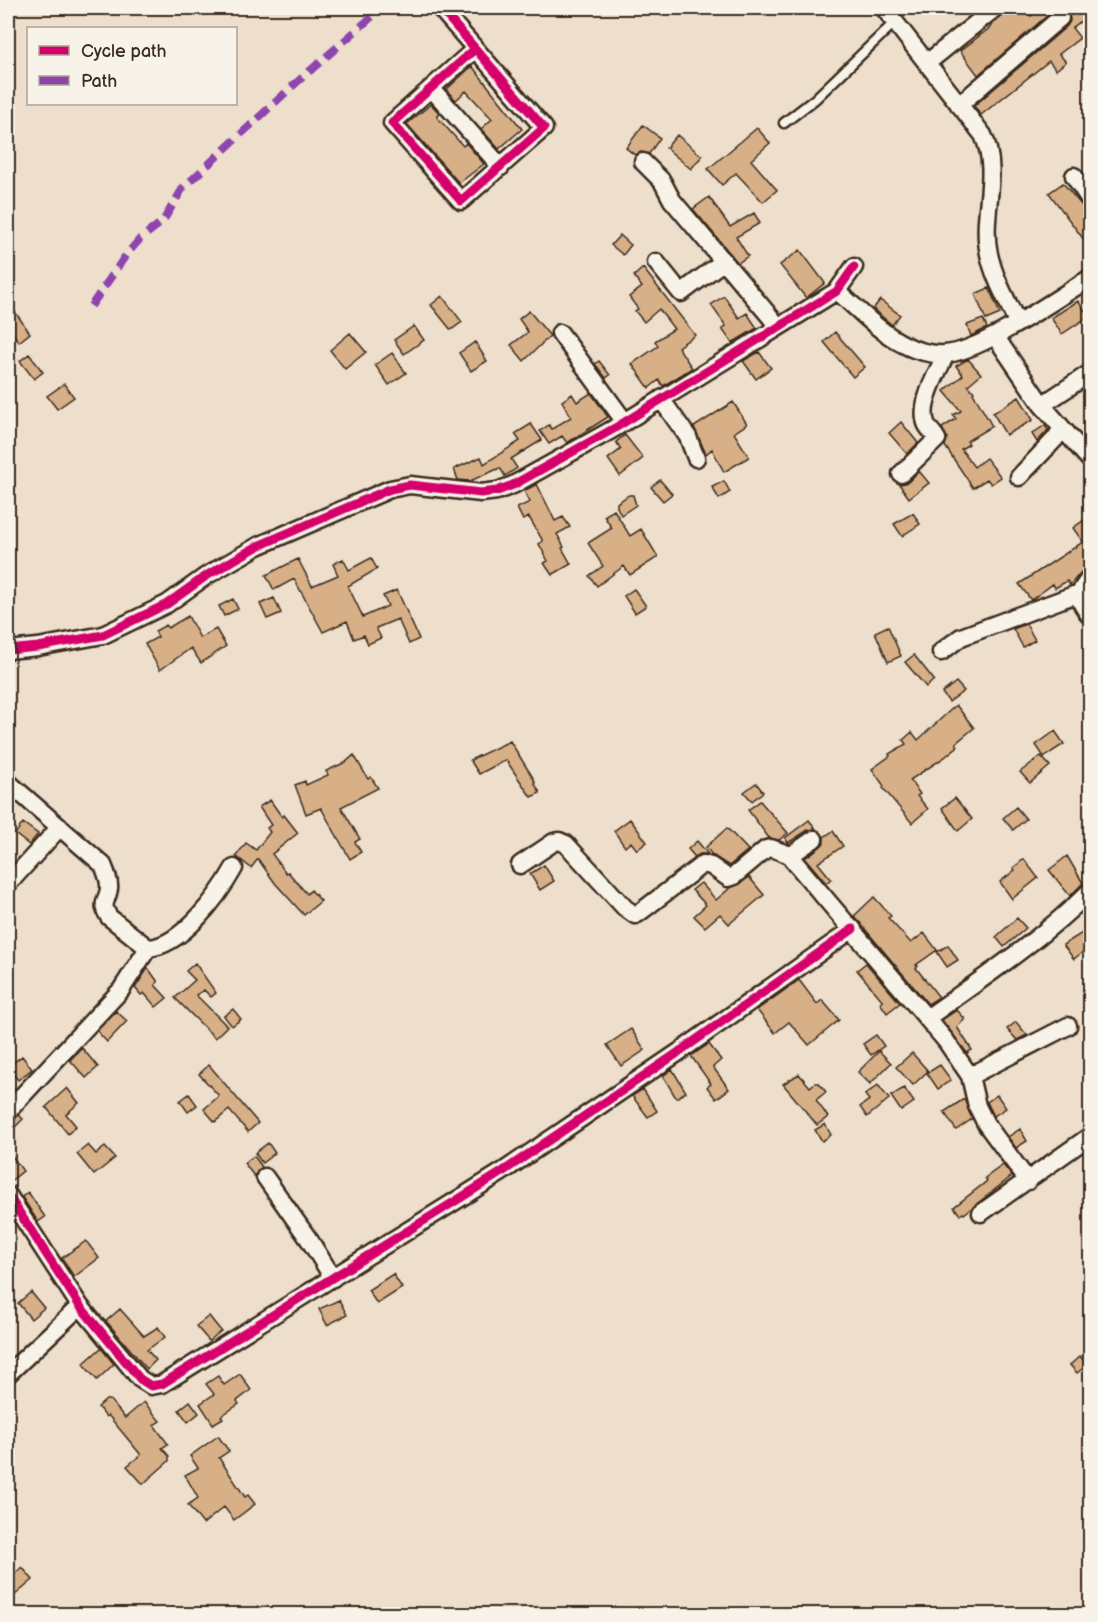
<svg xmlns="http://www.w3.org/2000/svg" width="1098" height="1622" font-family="'Balsamiq Sans',sans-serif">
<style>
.building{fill:#d7b088;stroke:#3b2a1e;stroke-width:1.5}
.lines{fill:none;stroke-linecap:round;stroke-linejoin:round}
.lane-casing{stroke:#3b2a1e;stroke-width:13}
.street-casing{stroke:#3b2a1e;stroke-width:21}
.lane{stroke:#f7f3e8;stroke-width:8}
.street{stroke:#f7f3e8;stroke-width:16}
.quiet{stroke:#8e44ad;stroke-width:8;stroke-dasharray:15 8;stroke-linecap:butt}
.cycleway-casing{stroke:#f7f3e8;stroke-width:13}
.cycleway{stroke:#d6006c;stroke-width:9}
</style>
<rect width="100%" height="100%" fill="#eddfcb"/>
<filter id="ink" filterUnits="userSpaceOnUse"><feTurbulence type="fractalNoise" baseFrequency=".0167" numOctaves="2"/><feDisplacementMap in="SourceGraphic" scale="12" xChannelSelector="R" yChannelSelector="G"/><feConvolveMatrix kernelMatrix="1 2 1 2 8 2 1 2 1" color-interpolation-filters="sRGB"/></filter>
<g filter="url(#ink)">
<!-- building -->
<path class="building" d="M1005,8H1024L1031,16L1042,8H1077L1085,18L1072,28L1080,38L1059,54L1066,62L1056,70L1049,61L981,115L974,106L1067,26L1070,21L1068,11L1063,8L1054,10L978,75L960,51L991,27L990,26L1002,16Z
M472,66L522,129L499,149L481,129L492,119L466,91L456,100L446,90Z
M431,104L440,114L437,117L463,146L466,143L484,164L459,183L407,124Z
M643,125L660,138L649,154L641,152L635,155L626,148Z
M757,128L770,143L751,160L777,190L763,202L736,173L722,185L708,169Z
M677,135L702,156L691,169L666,148Z
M1063,183L1082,206L1090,210V248L1049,193Z
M709,197L730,227L754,213L760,223L736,237L748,256L738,263L693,209Z
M620,235L631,245L623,255L611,245Z
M800,250L825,283L806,298L780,265Z
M643,268L695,335L678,347L692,368L663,386L659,380L649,388L632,364L658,346L655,341L674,329L659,309L644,322L635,311L638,309L629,297L642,287L634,276Z
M989,288L1000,314L986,320L975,294Z
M442,296L462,322L451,330L431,305Z
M724,296L739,318L747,313L757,328L732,343L722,329L726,326L711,305Z
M880,300L900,315L892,325L873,309Z
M1078,301L1089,316L1062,334L1051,318Z
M8,302L30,333L19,342L8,326Z
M529,311L550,336L524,361L511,345L528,332L519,319Z
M983,319L987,328L971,336L967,325Z
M414,326L424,340L404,354L394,340Z
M835,332L865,367L853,377L824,342Z
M350,333L366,352L345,369L330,350Z
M475,342L487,361L471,371L459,353Z
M759,352L771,368L756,379L743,361Z
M392,353L406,373L389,385L375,365Z
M29,354L43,372L34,379L20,361Z
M968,359L981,374L968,385L974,392L973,393L992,426L967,441L969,444L961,449L974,467L986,458L1001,477L991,484L987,479L973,488L945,446L947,438L942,428L956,419L953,415L961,411L944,391L963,375L956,366Z
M599,361L610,375L606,378L595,364Z
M64,384L74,397L57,409L47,396Z
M591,393L608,417L567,443L562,436L549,444L540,431L549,425L552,429L571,417L562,401L572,394L577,402Z
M1019,397L1033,420L1006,435L993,413Z
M733,402L747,424L734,433L749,457L724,472L712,449L706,454L694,427Z
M901,422L918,443L907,454L889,433Z
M531,424L542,440L511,459L517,468L505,476L500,468L470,481L458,480L454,469L481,457L484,464L520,441L515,434Z
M1045,425L1048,430L1037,442L1032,434Z
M625,435L643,458L620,476L608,459L621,449L616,442Z
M919,471L929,483L909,498L899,484L908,482Z
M660,480L672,494L663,501L651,487Z
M724,481L730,492L719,499L712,487Z
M537,484L555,521L563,517L570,527L557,534L564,547L562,548L571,564L552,575L544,563L548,561L539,544L543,541L529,517L523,520L517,508L530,502L524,491Z
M629,495H633L636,505L621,515L617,507V503Z
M614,510L630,536L641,529L658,557L630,575L624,566L597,586L589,576L603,566L588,543L612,528L604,516Z
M913,513L920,524L902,536L894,524Z
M1090,516V568L1082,571L1070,585L1067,581L1055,588L1053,584L1031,600L1019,584L1083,542L1073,528Z
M371,558L377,569L348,586L363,617L388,606L383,596L397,590L419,639L409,644L398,619L376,628L381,638L368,644L364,635L354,639L347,621L323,632L294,579L274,590L266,575L298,559L312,586L338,575L333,564L343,559L349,570Z
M634,589L646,606L635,613L624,596Z
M274,598L281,613L267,619L260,604Z
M233,599L238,609L224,616L219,606Z
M188,616L200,638L216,629L226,646L201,663L191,648L160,670L145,644L158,637L155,631L166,625L168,628Z
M1026,624L1035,640L1023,647L1013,629Z
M888,626L901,656L888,662L875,632Z
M914,655L934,680L926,687L905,662Z
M956,682L964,691L949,702L942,693Z
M956,705L974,728L956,743L958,746L945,757L910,780L920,794L917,796L928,809L912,823L883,788L884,786L872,769L890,756L889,754L906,744L903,740L912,732L918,740Z
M1055,731L1064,744L1044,757L1036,745Z
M510,741L535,781L534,782L540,793L531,797L506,760L479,774L470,760Z
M354,755L368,779L371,777L378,788L341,807L360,839L355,842L361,852L350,859L321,808L306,814L295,785L305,781L306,785L328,775L326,771L346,762Z
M1041,756L1050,766L1030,783L1020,772Z
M756,783L763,792L752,801L744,792Z
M955,798L972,819L958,831L942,808Z
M270,800L282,817L284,815L298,833L272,854L286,873L288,872L307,894L311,890L321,901L304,915L275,883L258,859L251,868L236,856L246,843L256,850L270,832L267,828L271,825L259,807Z
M760,801L788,833L779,840L769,838L748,810Z
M1016,807L1026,819L1013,830L1003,818Z
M630,819L647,842L637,850L631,842L625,847L614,831Z
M809,820L816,829L808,830L788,843L785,838Z
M23,823L38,834L29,845L15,834Z
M727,828L748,850L729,866L712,855L706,847Z
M833,831L843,846L818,863L831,879L826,883L805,858L820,847L824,843V837Z
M697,841L708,854H700L695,857L688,849Z
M1067,856L1083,883L1070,896L1049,870Z
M1024,859L1038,878L1012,899L1000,882L1015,870L1013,868Z
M544,865L554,881L540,890L530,874Z
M749,877L764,895L729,924L720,914L705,927L694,916L706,905L692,890L701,883L716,900L730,888L740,884Z
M874,897L891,916L888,918L911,943L924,933L937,950L916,965L918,966L916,968L939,997L928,1004L854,916Z
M1017,918L1026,928L1004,947L996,937Z
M1090,928V946L1074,959L1063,945Z
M948,945L958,960L947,967L937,952Z
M195,963L216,993L211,997L204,990L196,995L227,1026L215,1038L175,998L195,980L186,971Z
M866,963L900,1003L887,1013L880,1003L883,1001L857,970Z
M148,968L158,982L155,985L167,998L156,1007L144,993L141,995L135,988Z
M799,980L817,1004L822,1000L839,1020L809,1045L789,1022L775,1033L757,1010Z
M233,1009L241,1019L232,1026L224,1016Z
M957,1010L965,1019L957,1027L972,1050L967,1053L942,1020Z
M116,1011L127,1021L107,1042L97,1031Z
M1016,1022L1027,1035L1017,1040L1007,1029Z
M631,1029L645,1050L621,1066L607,1045Z
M876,1035L884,1046L871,1055L863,1044Z
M709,1044L721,1060L713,1067L729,1089L716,1099L707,1087L711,1084L691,1056Z
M82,1048L98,1067L86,1078L70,1060Z
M879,1051L891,1063L870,1084L858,1072Z
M912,1053L928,1071L913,1085L896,1067Z
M22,1056L32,1069L18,1080L8,1067Z
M209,1065L258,1123L248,1132L229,1110L215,1122L204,1109L219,1096L199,1074Z
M940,1065L951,1080L938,1089L927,1073Z
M672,1069L686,1092L676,1098L663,1076Z
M799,1074L810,1087L815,1083H819L826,1092L816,1100L828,1117L817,1125L783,1084Z
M878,1085L889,1099L867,1117L860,1107L869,1100L865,1095Z
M67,1088L79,1103L66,1114L76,1126L68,1134L46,1107Z
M904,1088L914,1102L901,1111L891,1096Z
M643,1089L657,1111L648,1117L632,1096Z
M189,1094L197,1105L188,1112L180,1101Z
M997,1095L1006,1108L994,1116L987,1102Z
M964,1099L972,1119L956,1130L944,1112Z
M19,1115L23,1119L8,1134V1121H12Z
M825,1124L831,1135L822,1141L815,1130Z
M1020,1129L1027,1141L1016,1148L1008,1137Z
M268,1143L275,1153L262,1163L255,1153Z
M88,1145L96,1154L105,1147L115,1158L94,1175L77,1154Z
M8,1150L23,1171L8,1183Z
M254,1156L262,1167L254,1176L244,1163Z
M1003,1165L1012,1176L964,1214L963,1213L960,1215L954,1207L987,1181L985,1178Z
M28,1192L45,1217L38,1222L22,1197Z
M86,1241L99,1258L74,1277L62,1258Z
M393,1274L402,1288L377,1304L368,1290Z
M31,1292L44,1308L31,1319L18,1303Z
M339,1300L347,1315L327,1325L319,1309Z
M120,1309L144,1336L158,1327L165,1337L147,1350L156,1360L147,1369L106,1321Z
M209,1316L221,1331L209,1341L196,1326Z
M101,1348L114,1364L97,1380L83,1364Z
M1080,1356L1087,1365L1077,1373L1070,1365Z
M240,1374L251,1390L237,1401L239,1404L221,1416L223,1418L213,1424L200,1404L214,1394L206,1384L218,1376L224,1385Z
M106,1400H110L125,1418L144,1402L160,1421L154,1425L168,1444L162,1448L169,1456V1461L143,1484L127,1466L141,1455L108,1415L106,1417L98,1407Z
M190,1401L199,1413L188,1422L179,1410Z
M218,1436L229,1451L219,1458L245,1497L248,1495L255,1504L234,1520L224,1507L203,1524L188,1505L198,1498L185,1475L198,1468L190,1456Z
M22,1567L33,1580L8,1601V1580Z"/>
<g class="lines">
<!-- lane casing -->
<g class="lane-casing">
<path id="lane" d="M784,123L815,99L895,22"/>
</g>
<!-- street casing -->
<g class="street-casing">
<path id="street" d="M440,8L544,128L461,201L392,123L475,49
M884,8L983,135C1001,173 980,215 989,254C994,278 1007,300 1017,322
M927,63L995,8
M431,88L501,167
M959,105L1060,18
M643,162L662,181L672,200L778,326
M1074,176L1090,200
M656,262L681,293L724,261
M837,291C858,309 880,333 905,345C916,351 933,355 945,354C981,352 1057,298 1090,278
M560,333L625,422
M995,336L1042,405L1090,460
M661,399L688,437L696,458
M1042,405L1090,373
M901,474L937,439C934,433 928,429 926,423C919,404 938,371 946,354
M1019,477L1055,439L1062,428
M1090,578C1075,596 1078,599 1090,616
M8,650L38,647L103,635L167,604L206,576L258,546L390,489L410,485L481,493L497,491L513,485L615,428L837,291L854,267
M941,652L961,637L1079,593
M10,784L103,865C106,872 110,881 109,889C107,902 100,903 109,917L148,948C182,946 219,895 234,868
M814,839L794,853L792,859L946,1041L970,1076L977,1106L986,1124L1028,1181
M520,865L554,842L559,841L566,844L625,908L635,915L639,913L703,864L711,866L728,878L734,876L766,849L771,848L793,856
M8,884L60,827
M927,1018C983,978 1042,939 1090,891
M970,1076L1068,1026
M8,1111L121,990L148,948
M265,1177L310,1241L333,1278
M8,1195L80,1306L140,1379L151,1386L162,1384L502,1172L679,1052L853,929
M981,1213L1090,1136
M8,1374L80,1306"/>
</g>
<!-- lane -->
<use href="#lane" class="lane"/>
<!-- street -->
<use href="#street" class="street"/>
<!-- quiet -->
<path class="quiet" d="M91,306L126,255L140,239L163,221L183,188L296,83L382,8"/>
<!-- cycleway casing -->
<g class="cycleway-casing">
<path id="cycleway" d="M440,8L544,128L461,201L392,123L475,49
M8,650L38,647L103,635L167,604L206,576L258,546L390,489L410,485L481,493L497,491L513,485L615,428L837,291L854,267
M8,1195L80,1306L140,1379L151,1386L162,1384L502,1172L679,1052L853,929"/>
</g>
<!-- cycleway -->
<use href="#cycleway" class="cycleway"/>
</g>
</g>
<!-- margin -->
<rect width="1098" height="1622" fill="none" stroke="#f7f3e8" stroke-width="30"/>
<rect x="15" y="15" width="1068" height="1592" fill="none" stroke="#3b2a1e" stroke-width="2" filter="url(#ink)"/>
<!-- legend -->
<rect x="27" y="27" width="210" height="78" fill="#f7f3e8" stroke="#aca397" stroke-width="1.5"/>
<rect x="39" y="46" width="30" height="9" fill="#d6006c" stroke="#aca397" stroke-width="1.5"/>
<text x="81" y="57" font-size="18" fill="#3b2a1e">Cycle path</text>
<rect x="39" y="76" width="30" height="9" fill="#8e44ad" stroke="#aca397" stroke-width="1.5"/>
<text x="81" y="87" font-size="18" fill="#3b2a1e">Path</text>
</svg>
